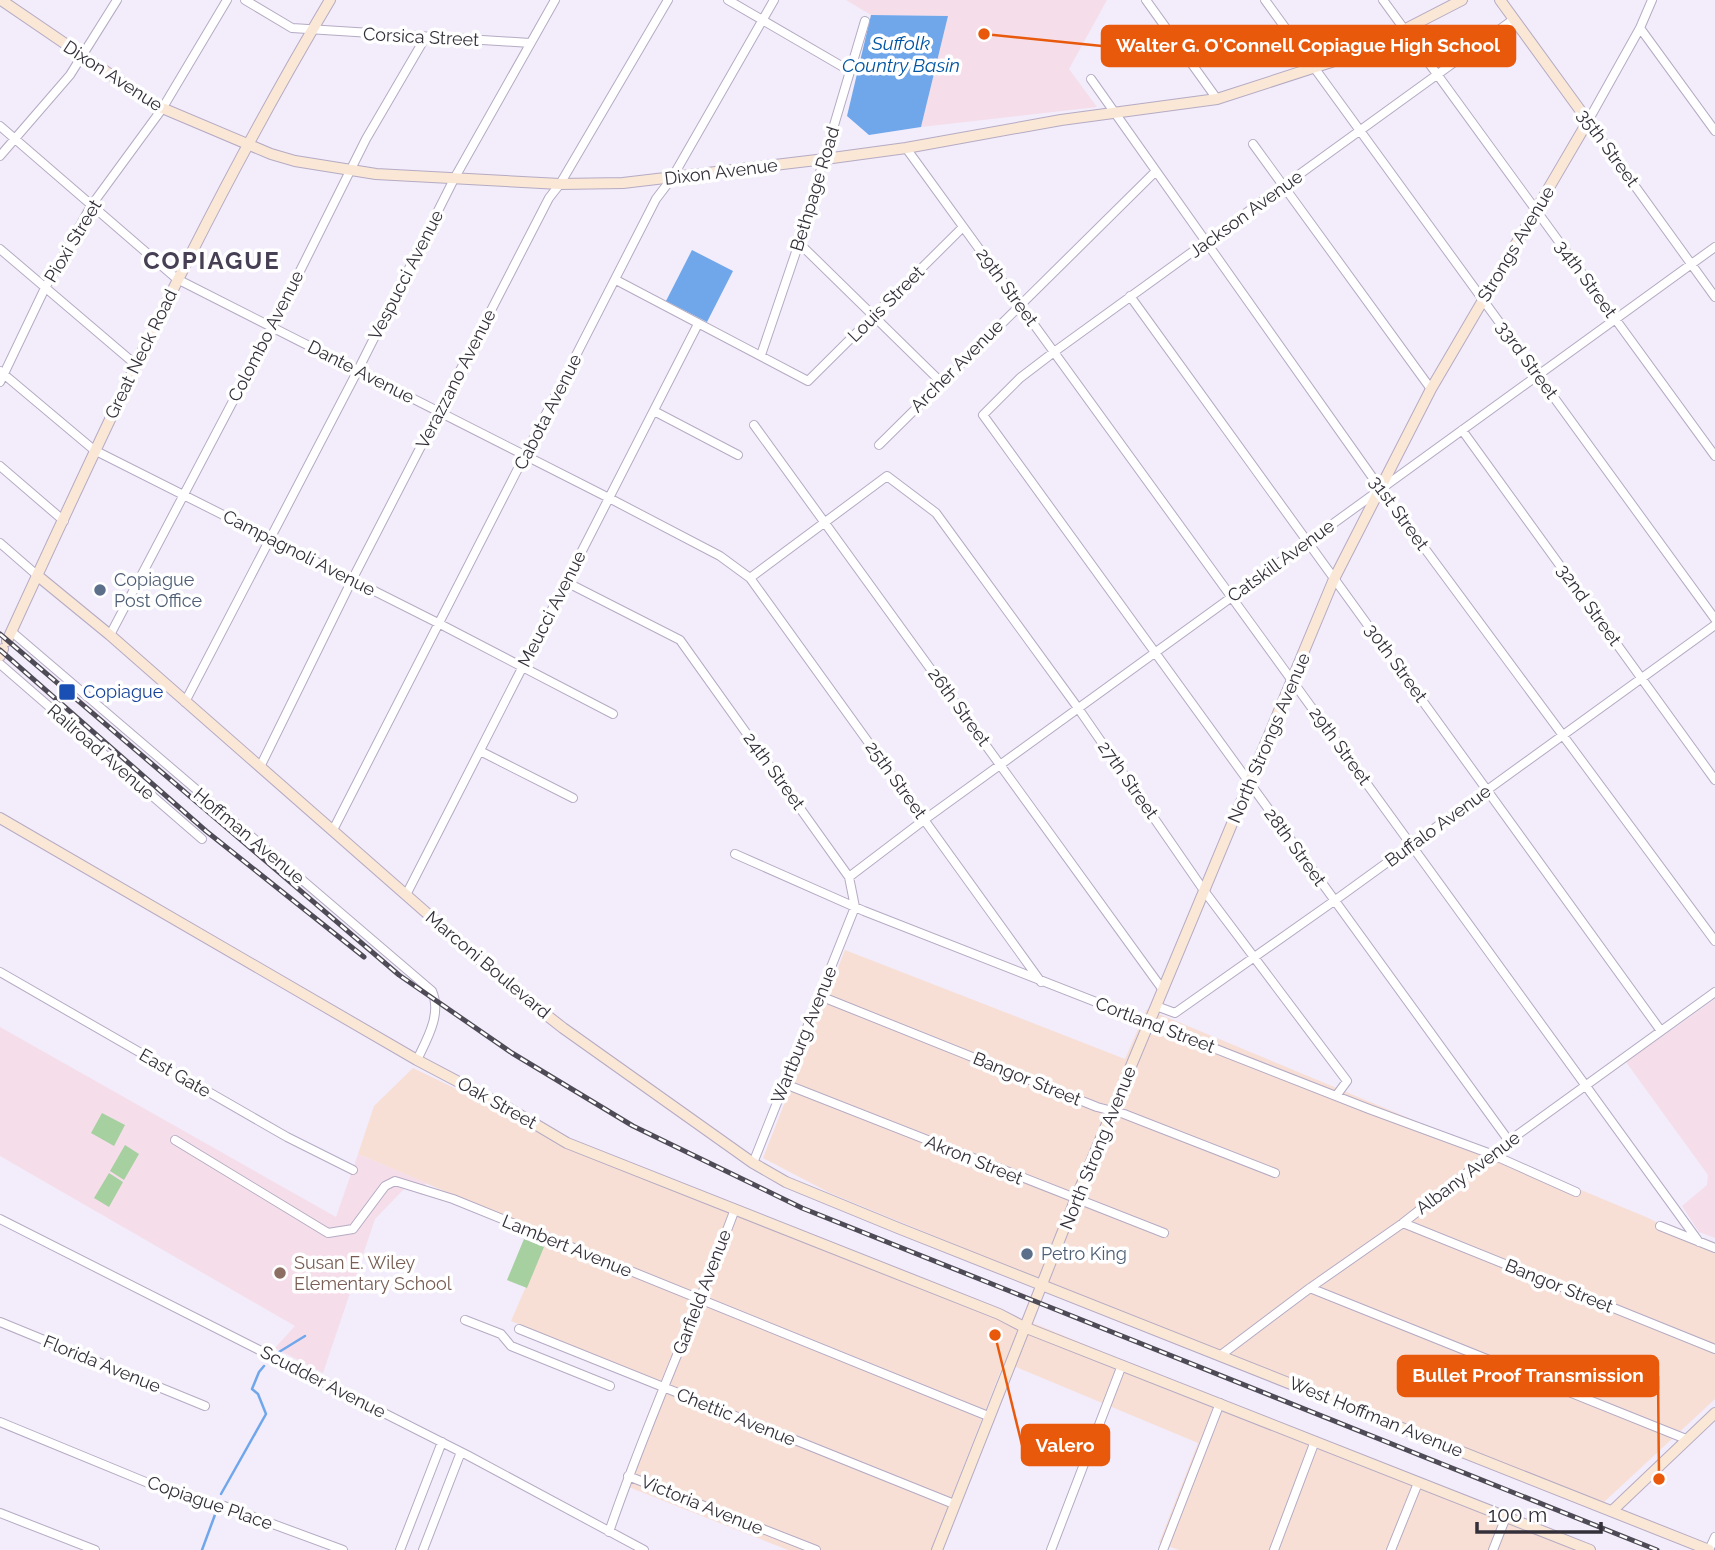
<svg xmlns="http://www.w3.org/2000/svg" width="1715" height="1550" font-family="Raleway,sans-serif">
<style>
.industrial{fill:#f8dfd6}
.education{fill:#f5deea}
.green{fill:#a6d0a0}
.water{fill:#70a7eb}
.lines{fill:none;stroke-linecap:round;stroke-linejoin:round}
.stream{stroke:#70a7eb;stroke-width:2.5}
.street-casing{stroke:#b5abc3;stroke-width:10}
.secondary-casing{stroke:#b5abc3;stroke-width:12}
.street{stroke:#fff;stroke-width:8}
.secondary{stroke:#fae7d6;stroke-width:10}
.rail-casing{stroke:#4f4b56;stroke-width:5}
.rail{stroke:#fff;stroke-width:2.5;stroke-dasharray:8;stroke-linecap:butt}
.service-dot{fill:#5c6f8a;stroke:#fff;stroke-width:2.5}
.transit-dot{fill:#1a4fb4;stroke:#fff;stroke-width:2.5}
.education-dot{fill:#8d6e63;stroke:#fff;stroke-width:2.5}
.labels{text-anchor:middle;stroke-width:7;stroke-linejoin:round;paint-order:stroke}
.street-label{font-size:18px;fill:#34303a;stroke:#fff}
.service-label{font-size:18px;fill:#4e5e75;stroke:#fff;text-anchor:start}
.transit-label{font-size:18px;fill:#164399;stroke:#fff;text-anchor:start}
.education-label{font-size:18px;fill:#785e54;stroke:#fff;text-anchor:start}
.water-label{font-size:19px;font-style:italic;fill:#0155a3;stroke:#fff}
.district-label{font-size:24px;font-weight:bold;letter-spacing:2px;fill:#473f53;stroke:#fff}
.leader{fill:none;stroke:#e8590c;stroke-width:2.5}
.callout-dot{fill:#e8590c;stroke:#fff;stroke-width:2.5}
.callout{fill:#e8590c;stroke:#e8590c;stroke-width:2.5}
.callout-label{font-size:19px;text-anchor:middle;font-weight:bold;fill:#fff}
</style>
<rect width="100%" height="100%" fill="#f2ecfb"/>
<!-- industrial -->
<path class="industrial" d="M845,950L1125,1059L1147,1009L1646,1217L1715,1250V1399L1603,1503L1114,1310L830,1193L763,1158Z
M413,1068L572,1145L1038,1325L1580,1550H1179L1159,1543L1198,1443L1004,1362L931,1550H788L621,1484L660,1383L511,1321L548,1236L358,1154L374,1106Z"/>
<!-- education -->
<path class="education" d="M846,0H1107L1069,69L1097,107L921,127L948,16L871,15Z
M1715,999V1238L1699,1232L1682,1206L1707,1185L1708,1175L1626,1062Z
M0,1027L336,1217L358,1154L426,1183L422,1195L405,1188L375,1219L323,1373L275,1348L295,1326L0,1156Z"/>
<!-- green -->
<path class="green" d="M102,1113L125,1125L114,1146L91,1133Z
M125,1145L139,1154L124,1180L110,1171Z
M109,1173L123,1182L109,1207L94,1198Z
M524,1239L544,1247L527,1288L507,1280Z"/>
<!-- water -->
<path class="water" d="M871,15L948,16L921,127L869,135L847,116Z
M692,250L733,271L707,322L666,301Z"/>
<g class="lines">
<!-- stream -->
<path class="stream" d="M279,1352L305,1336
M221,1494L266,1414L258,1394L252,1389L259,1372L264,1366
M202,1550L216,1512"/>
<!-- street casing -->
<g class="street-casing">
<path id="street" d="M245,0L292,28L530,43
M728,0L850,71
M1146,0L1217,99
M1265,0L1715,619
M1383,0L1715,456
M1652,0L1640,28L1588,121L1715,297
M1640,28L1715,131
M1091,79L1380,488L1715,941
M0,126L177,279L609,498L720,556L750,578L1041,982
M1253,144L1431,389
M906,148L1699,1242
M0,156L70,75L117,0
M799,243L941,382
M0,249L135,364
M616,280L808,381L963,227
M1130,296L1661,1031
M761,355L799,243L865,21
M0,371L94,450L438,623L613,714
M0,382L45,288L91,206L162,109L227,0
M654,411L738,455
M754,425L1163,990
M1462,430L1715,780
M879,445L1156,171
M0,466L64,521
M0,543L38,576
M750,578L887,476L936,513L1078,708L1205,892L1347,1081L1336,1096
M566,582L680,640L849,877L855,907L753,1163
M12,632L432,991C442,1014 427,1039 417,1060
M110,635L272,327L366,139L425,38
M0,664L202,839
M185,702L358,370L454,179L555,0
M480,751L573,798
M260,767L352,580L549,198L560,184L668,0
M333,830L656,199L672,178L774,0
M735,854L864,911L1369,1109L1491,1154L1576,1192
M849,877L924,820L1715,247
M406,895L698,324
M0,972L287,1137L353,1170
M820,996L1097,1107L1124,1114L1275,1173
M1156,1006L1175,1013L1334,901L1715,625
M785,1084L1164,1233
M175,1140L328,1233L353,1229L385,1186L395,1181L453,1199L988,1416
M1509,1141L983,415L1020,378L1054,352L1514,19
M0,1219L467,1455L644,1550
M1403,1223L1715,1349
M1660,1226L1715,1248
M1310,1288L1686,1439
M465,1320L501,1334L511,1346L610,1386
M0,1322L205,1406
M519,1329L954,1504
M1221,1355L1310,1288L1403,1223L1491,1154L1715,992
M0,1422L187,1499L224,1506L343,1550
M628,1476L816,1550
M0,1513L95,1550
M609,1532C646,1423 695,1317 735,1209
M400,1550L442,1442
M423,1550L461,1452
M1051,1550L1122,1365
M1163,1550L1220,1403
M1274,1550L1315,1441
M1391,1550L1418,1483
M1493,1550L1506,1517
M1709,1550L1715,1537"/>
</g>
<!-- secondary casing -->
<g class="secondary-casing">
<path id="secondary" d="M1,0L155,105L271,154L295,161L376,174L560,184L623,183L825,159L906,148L1061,120L1217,99L1359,53L1462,0
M38,576L110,635L512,988L563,1028L753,1163L786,1182L898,1228L1709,1550
M7,641C107,423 207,206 330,0
M0,656L3,649
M0,818L417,1060L508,1108L567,1143L999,1314L1024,1327L1590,1550
M1612,1511L1715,1413
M937,1550L1076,1198L1334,579L1431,389L1588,121L1500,0"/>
</g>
<!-- street -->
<use href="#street" class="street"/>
<!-- secondary -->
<use href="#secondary" class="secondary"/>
<!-- rail casing -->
<g class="rail-casing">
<path id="rail" d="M0,634L399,975L512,1053L633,1126L802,1208L1657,1550
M0,650L206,831L364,957"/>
</g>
<!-- rail -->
<use href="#rail" class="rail"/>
</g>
<!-- markers -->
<g class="service-dot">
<circle cx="100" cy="590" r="7"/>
<circle cx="1027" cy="1254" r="7"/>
</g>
<rect class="transit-dot" x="58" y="683" width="18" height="18" rx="3.5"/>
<circle class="education-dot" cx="280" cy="1273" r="7"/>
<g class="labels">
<!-- street labels -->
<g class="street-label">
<text transform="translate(421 37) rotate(3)" y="6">Corsica Street</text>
<text transform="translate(113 76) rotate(33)" y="6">Dixon Avenue</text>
<text transform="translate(1608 148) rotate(54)" y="6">35th Street</text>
<text transform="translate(721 172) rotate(-7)" y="6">Dixon Avenue</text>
<text transform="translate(815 189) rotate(-73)" y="6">Bethpage Road</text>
<text transform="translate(1246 214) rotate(-36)" y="6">Jackson Avenue</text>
<text transform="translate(73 241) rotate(-59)" y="6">Pioxi Street</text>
<text transform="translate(1516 244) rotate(-59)" y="6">Strongs Avenue</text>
<text transform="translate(406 275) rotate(-63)" y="6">Vespucci Avenue</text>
<text transform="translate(1586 279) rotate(54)" y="6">34th Street</text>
<text transform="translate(1007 287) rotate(54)" y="6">29th Street</text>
<text transform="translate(886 304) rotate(-45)" y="6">Louis Street</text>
<text transform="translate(266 336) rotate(-63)" y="6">Colombo Avenue</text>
<text transform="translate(141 354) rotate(-64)" y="6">Great Neck Road</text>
<text transform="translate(1527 360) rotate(54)" y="6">33rd Street</text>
<text transform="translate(957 366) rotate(-45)" y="6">Archer Avenue</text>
<text transform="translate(361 372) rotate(27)" y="6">Dante Avenue</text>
<text transform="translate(456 379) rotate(-63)" y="6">Verazzano Avenue</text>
<text transform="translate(548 412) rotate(-63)" y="6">Cabota Avenue</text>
<text transform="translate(1399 513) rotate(54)" y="6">31st Street</text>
<text transform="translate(299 553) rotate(27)" y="6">Campagnoli Avenue</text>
<text transform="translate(1281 561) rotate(-36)" y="6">Catskill Avenue</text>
<text transform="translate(1589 605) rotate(54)" y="6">32nd Street</text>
<text transform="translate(552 609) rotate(-63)" y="6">Meucci Avenue</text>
<text transform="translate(1396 663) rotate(54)" y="6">30th Street</text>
<text transform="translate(959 707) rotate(54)" y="6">26th Street</text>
<text transform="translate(1269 738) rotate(-67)" y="6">North Strongs Avenue</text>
<text transform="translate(1340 746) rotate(54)" y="6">29th Street</text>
<text transform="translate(101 752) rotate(41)" y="6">Railroad Avenue</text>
<text transform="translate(774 771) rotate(54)" y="6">24th Street</text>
<text transform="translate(896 780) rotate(54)" y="6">25th Street</text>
<text transform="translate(1128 780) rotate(55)" y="6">27th Street</text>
<text transform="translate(1438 826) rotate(-36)" y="6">Buffalo Avenue</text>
<text transform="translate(249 836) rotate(40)" y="6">Hoffman Avenue</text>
<text transform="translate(1295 847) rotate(54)" y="6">28th Street</text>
<text transform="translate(488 965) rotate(40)" y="6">Marconi Boulevard</text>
<text transform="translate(1155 1025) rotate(21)" y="6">Cortland Street</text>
<text transform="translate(804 1035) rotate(-68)" y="6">Wartburg Avenue</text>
<text transform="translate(175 1073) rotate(30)" y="6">East Gate</text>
<text transform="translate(1027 1079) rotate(22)" y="6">Bangor Street</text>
<text transform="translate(497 1103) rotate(29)" y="6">Oak Street</text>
<text transform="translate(1098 1148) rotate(-68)" y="6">North Strong Avenue</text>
<text transform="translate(974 1160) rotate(22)" y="6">Akron Street</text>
<text transform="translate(1468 1173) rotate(-37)" y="6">Albany Avenue</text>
<text transform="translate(567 1246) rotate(22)" y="6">Lambert Avenue</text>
<text transform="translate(1559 1286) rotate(22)" y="6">Bangor Street</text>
<text transform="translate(702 1292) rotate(-69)" y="6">Garfield Avenue</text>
<text transform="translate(102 1364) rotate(22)" y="6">Florida Avenue</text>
<text transform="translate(323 1382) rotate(27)" y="6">Scudder Avenue</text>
<text transform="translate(736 1417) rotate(22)" y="6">Chettic Avenue</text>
<text transform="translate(1376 1417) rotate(22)" y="6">West Hoffman Avenue</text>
<text transform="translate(210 1503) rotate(19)" y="6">Copiague Place</text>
<text transform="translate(702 1505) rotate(22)" y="6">Victoria Avenue</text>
</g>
<!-- service labels -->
<g class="service-label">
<text x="114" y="586">Copiague<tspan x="114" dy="21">Post Office</tspan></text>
<text x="1041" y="1260">Petro King</text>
</g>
<!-- transit labels -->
<g class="transit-label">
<text x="83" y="698">Copiague</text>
</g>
<!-- education labels -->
<g class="education-label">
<text x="294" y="1269">Susan E. Wiley<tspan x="294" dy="21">Elementary School</tspan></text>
</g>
<!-- water labels -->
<g class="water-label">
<text x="901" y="50">Suffolk<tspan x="901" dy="22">Country Basin</tspan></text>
</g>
<!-- district labels -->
<g class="district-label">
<text x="212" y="269">COPIAGUE</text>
</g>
</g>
<!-- callouts -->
<path class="leader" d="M984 34L1102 46M1659 1479L1658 1376M995 1335L1022 1445"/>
<g class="callout-dot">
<circle cx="984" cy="34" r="7"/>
<circle cx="1659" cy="1479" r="7"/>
<circle cx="995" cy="1335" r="7"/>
</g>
<g class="callout">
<rect x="1102" y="26" width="413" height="40" rx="7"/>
<rect x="1398" y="1356" width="260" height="40" rx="7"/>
<rect x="1022" y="1425" width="87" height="40" rx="7"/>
</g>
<g class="callout-label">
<text x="1308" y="52">Walter G. O'Connell Copiague High School</text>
<text x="1528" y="1382">Bullet Proof Transmission</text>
<text x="1065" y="1452">Valero</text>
</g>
<!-- scale -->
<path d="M1477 1522v10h124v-10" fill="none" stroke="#34303a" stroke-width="3.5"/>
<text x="1488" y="1522" font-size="21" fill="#34303a" stroke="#ffffff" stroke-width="5" paint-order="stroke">100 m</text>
</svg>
